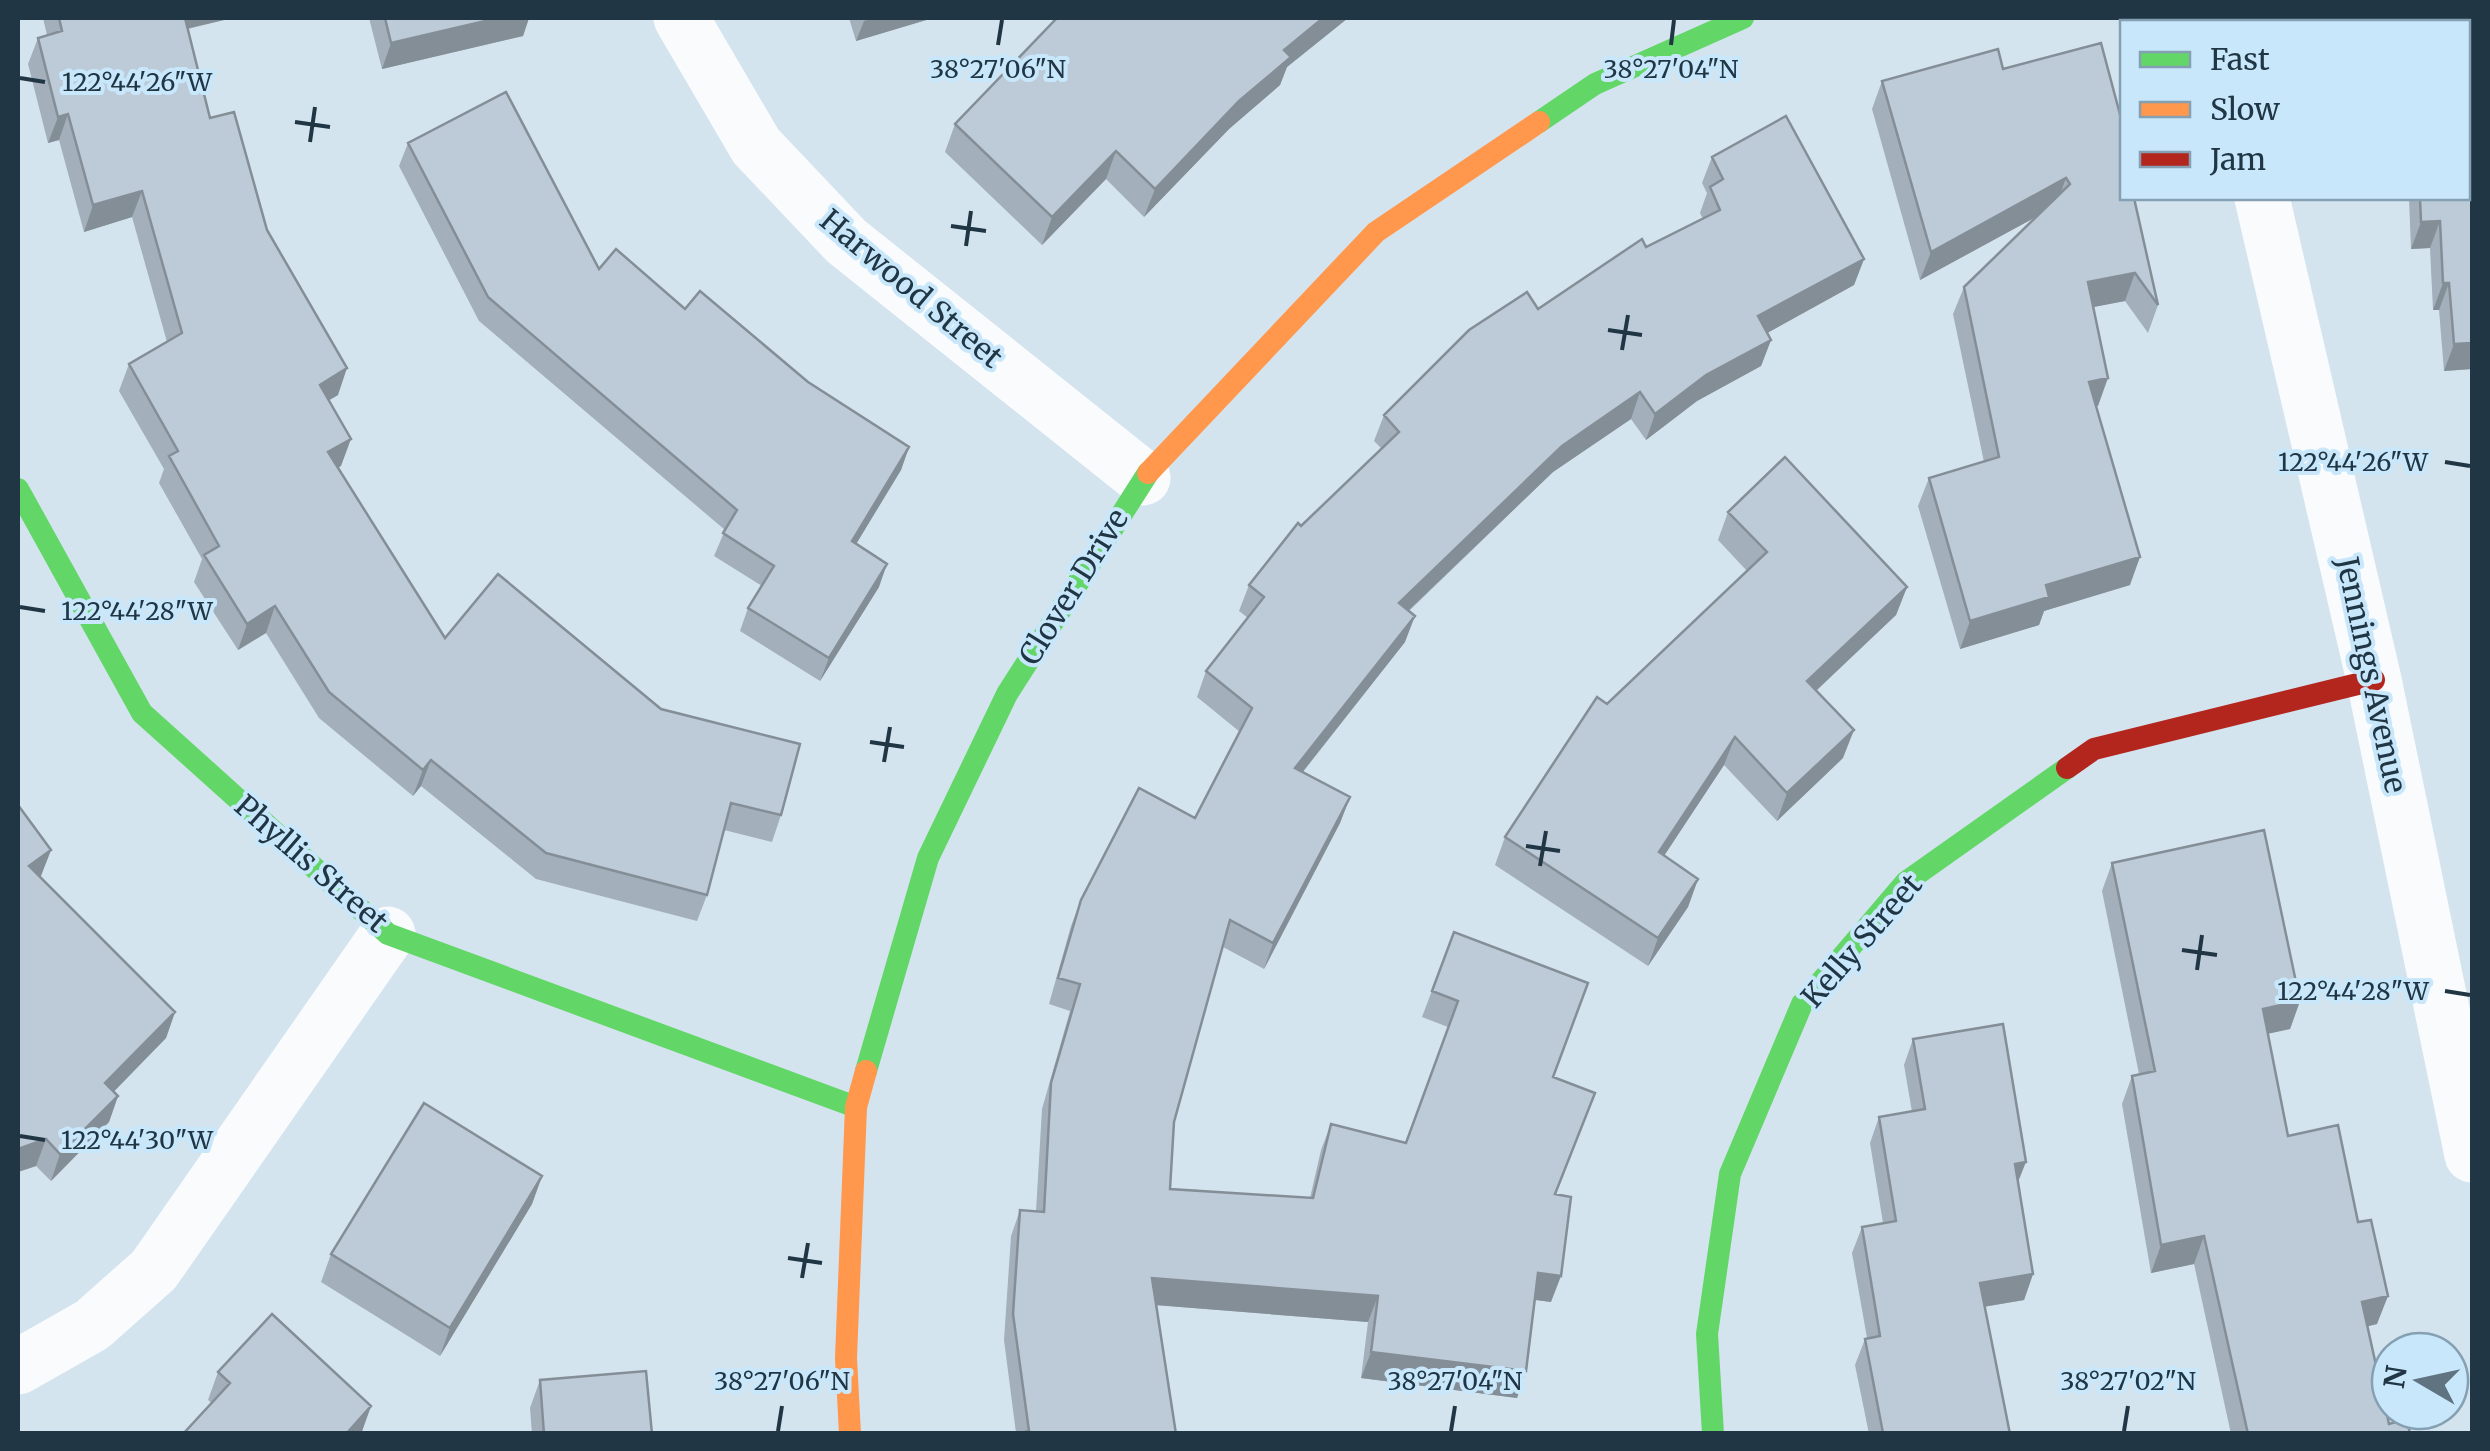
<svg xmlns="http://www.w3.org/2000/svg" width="2490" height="1451" font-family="Merriweather,serif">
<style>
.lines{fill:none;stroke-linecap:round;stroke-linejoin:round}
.street{stroke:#f9fbfd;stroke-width:55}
.fast{stroke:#63d668;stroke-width:22}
.slow{stroke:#ff974d;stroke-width:22}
.jam{stroke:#b3261e;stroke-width:22}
.wall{fill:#a3afba}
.shaded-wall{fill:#848e97}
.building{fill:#bdcbd8;stroke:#848e97;stroke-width:2.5}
.ticks{fill:none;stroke:#213644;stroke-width:4}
.labels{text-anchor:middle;stroke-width:8;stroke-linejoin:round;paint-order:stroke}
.street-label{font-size:30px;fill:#213644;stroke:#c8e7fb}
.ticks-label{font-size:25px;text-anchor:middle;fill:#213644;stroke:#c8e7fb;stroke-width:8;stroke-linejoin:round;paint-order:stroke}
</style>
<rect width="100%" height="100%" fill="#d4e4ef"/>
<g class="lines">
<!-- street -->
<path class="street" d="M681,18L756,146L846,241L1143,478
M2220,18L2221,22
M2262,198L2374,680L2472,1155
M18,1367L92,1325L154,1270L388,934"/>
<!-- fast -->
<path class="fast" d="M1539,122L1595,84L1743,18
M18,489L142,713L388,934L856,1107
M866,1071L928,858L1007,694L1148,473
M1713,1434L1707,1334L1730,1174L1802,1004L1906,882L2067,768"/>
<!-- slow -->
<path class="slow" d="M1148,473L1376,232L1539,122
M850,1434L846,1358L856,1107L866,1071"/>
<!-- jam -->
<path class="jam" d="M2067,768L2094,749L2374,680"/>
</g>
<!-- wall -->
<path class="wall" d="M43,18H225L224,20L188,29L210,118L267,230L338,395L329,400L341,466L338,467L445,638L781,815L772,842L724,830L707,895L697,921L536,879L421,786L413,796L319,718L266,633L238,650L194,582L202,559L159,483L164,469L119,391L129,364L167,342L132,217L84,232L59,140L48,143L28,64L38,38L47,35Z
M369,18H529L523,36L382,69Z
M849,18H933L856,41Z
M1057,18H1348L1287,67L1280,85L1229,129L1144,217L1106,179L1042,245L945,152L955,124Z
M2472,59V369L2444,371L2439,310H2433L2430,248L2411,249L2409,198H2468Z
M2003,69L2122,198L2158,305L2148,333L2125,301L2093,307L2098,406H2096L2130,585L2044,611L2039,625L1960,649L1918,506L1929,478L1984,462L1953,314L1964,287L2036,217L1920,280L1872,109L1882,81Z
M408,143L599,269L685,309L808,382L909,447L901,470L856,544L879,587L820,681L740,631L748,608L762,586L714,556L725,530L479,321L399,166Z
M1712,157L1864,259L1854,285L1767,333L1771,340L1761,366L1697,401L1646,440L1631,419L1553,472L1409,611L1405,642L1303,772L1350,797L1340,823L1264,969L1223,947L1174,1122L1170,1189L1310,1198L1321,1150L1331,1124L1406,1143L1448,1027L1422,1017L1454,932L1553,1077L1556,1195L1551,1302L1535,1300L1526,1371L1517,1398L1361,1378L1368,1322L1156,1305L1176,1434L1016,1433L1004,1340L1011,1236L1020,1210L1036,1211L1042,1109L1070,1011L1049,1004L1071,926L1081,900L1195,818L1240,732L1197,697L1206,671L1248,618L1239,611L1249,585L1301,526L1382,449L1374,441L1384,415L1538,309L1646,247L1703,219L1700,213L1707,193L1702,183Z
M1728,512L1907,587L1896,615L1816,690L1843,758L1777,821L1724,765L1664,856L1698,879L1688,907L1648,966L1495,865L1505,837L1607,704L1747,571L1718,540Z
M18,805L51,850L40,877L175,1012L166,1038L114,1091L118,1096L109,1122L51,1181L36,1166L18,1172Z
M2112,863L2300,1001L2290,1029L2268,1033L2288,1136L2377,1324L2368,1326L2389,1424L2410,1434H2231L2194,1264L2151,1273L2122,1104L2132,1076L2139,1074L2102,891Z
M1913,1039L2018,1183L2033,1274L2024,1300L1984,1307L2010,1434H1869L1855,1365L1865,1339L1867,1338L1852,1253L1862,1227L1883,1223L1870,1143L1879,1117L1912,1112L1904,1065Z
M542,1176L532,1204L440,1356L321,1282L331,1254Z
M218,1372L371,1406L361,1434H183L212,1403L208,1400Z
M540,1380L652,1434H532L530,1408Z"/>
<!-- shaded-wall -->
<path class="shaded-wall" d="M178,18H225L224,20L172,32Z
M498,18H529L523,36L382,69L391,43Z
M874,18H933L856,41L864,21Z
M1323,18H1348L1287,67L1280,85L1229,129L1144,217L1155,189L1284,50Z
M68,114L59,140L48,143L58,117Z
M1116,151L1106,179L1042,245L1052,217Z
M2066,178L2056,206L1920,280L1931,252Z
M142,191L132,217L84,232L93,205Z
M2440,221L2430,248L2411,249L2421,222Z
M1864,259L1854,285L1749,343L1758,316Z
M2135,273L2125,301L2078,310L2088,282Z
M2443,283H2449L2439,310H2433Z
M1771,340L1761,366L1697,401L1646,440L1655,414L1706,375Z
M2472,343V369L2444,371L2454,344Z
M347,368L338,395L311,411L320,385Z
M2108,378L2098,406L2079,410L2089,382Z
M1640,392L1631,419L1553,472L1389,629L1399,603L1562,446Z
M351,439L341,466L319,479L328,452Z
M909,447L901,470L844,564L852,541Z
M2140,557L2130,585L2044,611L2039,625L1960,649L1970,621L2046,585Z
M887,564L879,587L820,681L829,658Z
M1907,587L1896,615L1797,709L1807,681Z
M275,606L266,633L238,650L247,624Z
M1415,616L1405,642L1285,794L1295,768Z
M1854,730L1843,758L1777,821L1787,793Z
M1735,737L1724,765L1648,880L1659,852Z
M431,760L421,786L413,796L423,770Z
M1350,797L1340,823L1264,969L1273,943Z
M51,850L41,876L19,892L29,866Z
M1698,879L1688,907L1648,966L1658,938Z
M2300,1001L2290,1029L2253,1037L2263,1009Z
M175,1012L166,1038L96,1110L105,1083Z
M118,1096L109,1122L51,1181L60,1154Z
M46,1139L36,1166L18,1172V1149Z
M2026,1162L2016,1187L2015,1164Z
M542,1176L532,1204L440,1356L450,1328Z
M2204,1236L2194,1264L2151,1273L2161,1245Z
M1538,1273L1561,1276L1551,1302L1529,1299Z
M2033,1274L2024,1300L1970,1309L1980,1283Z
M1152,1278L1378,1296L1368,1322L1142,1304Z
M2388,1296L2377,1324L2352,1330L2362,1302Z
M1371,1352L1526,1371L1517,1398L1361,1378Z
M371,1406L361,1434H346Z"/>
<!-- building -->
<path class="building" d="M59,18H185L210,118L234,112L267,230L347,368L320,385L351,439L328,452L445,638L498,574L661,709L800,744L781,815L731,803L707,895L546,853L431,760L423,770L329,692L275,606L247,624L204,555L219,546L169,456L178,451L129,364L182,333L142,191L93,205L68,114L58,117L38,38L62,31Z
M385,18H498L391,43Z
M1057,18H1323L1284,50L1291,57L1239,101L1155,189L1116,151L1052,217L955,124Z
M2101,43L2122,122V198H2134L2158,305L2135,273L2088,282L2108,378L2089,382L2140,557L2046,585L2049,597L1970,621L1929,478L1999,457L1964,287L2070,184L2066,178L1931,252L1882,81L1998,49L2003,69Z
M2472,59V343L2454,344L2449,283H2443L2440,221L2421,222L2420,198H2468V60Z
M506,92L599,269L616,249L685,309L700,291L808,382L909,447L852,541L887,564L829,658L748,608L774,566L723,533L737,510L488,297L408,143Z
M1786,116L1864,259L1758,316L1771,340L1706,375L1655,414L1640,392L1562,446L1399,603L1415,616L1295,768L1350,797L1273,943L1230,920L1174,1122L1170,1189L1313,1198L1331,1124L1406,1143L1458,1001L1432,991L1454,932L1588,983L1553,1077L1595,1093L1555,1194L1571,1197L1561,1276L1538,1273L1526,1371L1371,1352L1378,1296L1152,1278L1176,1434H1015L1029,1431L1013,1314L1020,1210L1044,1212L1051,1083L1080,984L1058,978L1081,900L1139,788L1195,818L1252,708L1206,671L1264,597L1249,585L1298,523L1301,526L1399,432L1384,415L1469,330L1527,292L1538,309L1642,239L1646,247L1720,210L1710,187L1723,179L1712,157Z
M1785,457L1907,587L1807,681L1854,730L1787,793L1735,737L1659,852L1698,879L1658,938L1505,837L1597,697L1607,704L1767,552L1728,512Z
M18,805L51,850L29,866L175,1012L105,1083L118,1096L60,1154L46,1139L18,1149Z
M2264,830L2300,1001L2263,1009L2288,1136L2338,1125L2358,1222L2371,1220L2388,1296L2362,1302L2389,1424L2407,1419L2410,1434H2248L2204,1236L2161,1245L2132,1076L2155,1071L2112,863Z
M2003,1024L2026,1162L2015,1164L2033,1274L1980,1283L2010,1434H1882L1883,1433L1865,1339L1880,1336L1862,1227L1896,1221L1879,1117L1925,1109L1913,1039Z
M424,1103L542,1176L450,1328L331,1254Z
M272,1314L371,1406L346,1434H183L230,1383L218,1372Z
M646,1371L652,1434H544L540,1380Z"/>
<!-- ticks -->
<path class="ticks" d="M998,45L1002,20M1671,45L1674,20M20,78L45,82M295,122L330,127M310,142L315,107M951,226L986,231M966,246L971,211M1608,330L1642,335M1622,350L1628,315M2445,462L2470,466M20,607L45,611M870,742L904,747M884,762L890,727M1526,846L1560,851M1540,866L1546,831M2182,950L2217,955M2197,970L2202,935M2445,991L2470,995M20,1136L45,1140M788,1258L822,1263M802,1278L808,1243M778,1431L782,1406M1451,1431L1455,1406M2124,1431L2128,1406"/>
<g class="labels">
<!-- street labels -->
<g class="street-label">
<text transform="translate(911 289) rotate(40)" y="10">Harwood Street</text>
<text transform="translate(1074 587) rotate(-58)" y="10">Clover Drive</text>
<text transform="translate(2371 675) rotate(78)" y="10">Jennings Avenue</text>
<text transform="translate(311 864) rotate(41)" y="10">Phyllis Street</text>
<text transform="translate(1862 941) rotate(-49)" y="10">Kelly Street</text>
</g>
</g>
<g class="ticks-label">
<text x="998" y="78">38°27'06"N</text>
<text x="1671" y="78">38°27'04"N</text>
<text x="137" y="91">122°44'26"W</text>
<text x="2353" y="471">122°44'26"W</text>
<text x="137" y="620">122°44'28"W</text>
<text x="2353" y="1000">122°44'28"W</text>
<text x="137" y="1149">122°44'30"W</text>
<text x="782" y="1390">38°27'06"N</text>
<text x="1455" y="1390">38°27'04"N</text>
<text x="2128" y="1390">38°27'02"N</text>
</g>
<!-- border -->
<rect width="2490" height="1451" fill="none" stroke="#213644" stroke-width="40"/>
<!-- legend -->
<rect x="2120" y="20" width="350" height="180" fill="#c8e7fb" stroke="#85a0b2" stroke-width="2.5"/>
<rect x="2140" y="52" width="50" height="15" fill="#63d668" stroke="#85a0b2" stroke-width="2.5"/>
<text x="2210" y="70" font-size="30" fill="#213644">Fast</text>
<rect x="2140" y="102" width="50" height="15" fill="#ff974d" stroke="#85a0b2" stroke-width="2.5"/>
<text x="2210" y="120" font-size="30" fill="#213644">Slow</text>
<rect x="2140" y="152" width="50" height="15" fill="#b3261e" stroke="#85a0b2" stroke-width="2.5"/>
<text x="2210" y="170" font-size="30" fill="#213644">Jam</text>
<!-- north arrow -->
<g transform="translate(2420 1381) rotate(279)"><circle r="48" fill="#c8e7fb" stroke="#85a0b2" stroke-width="2.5"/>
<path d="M0-8L18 38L0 25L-18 38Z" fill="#607380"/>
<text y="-15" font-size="28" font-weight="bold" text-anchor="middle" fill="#213644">N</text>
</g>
</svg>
